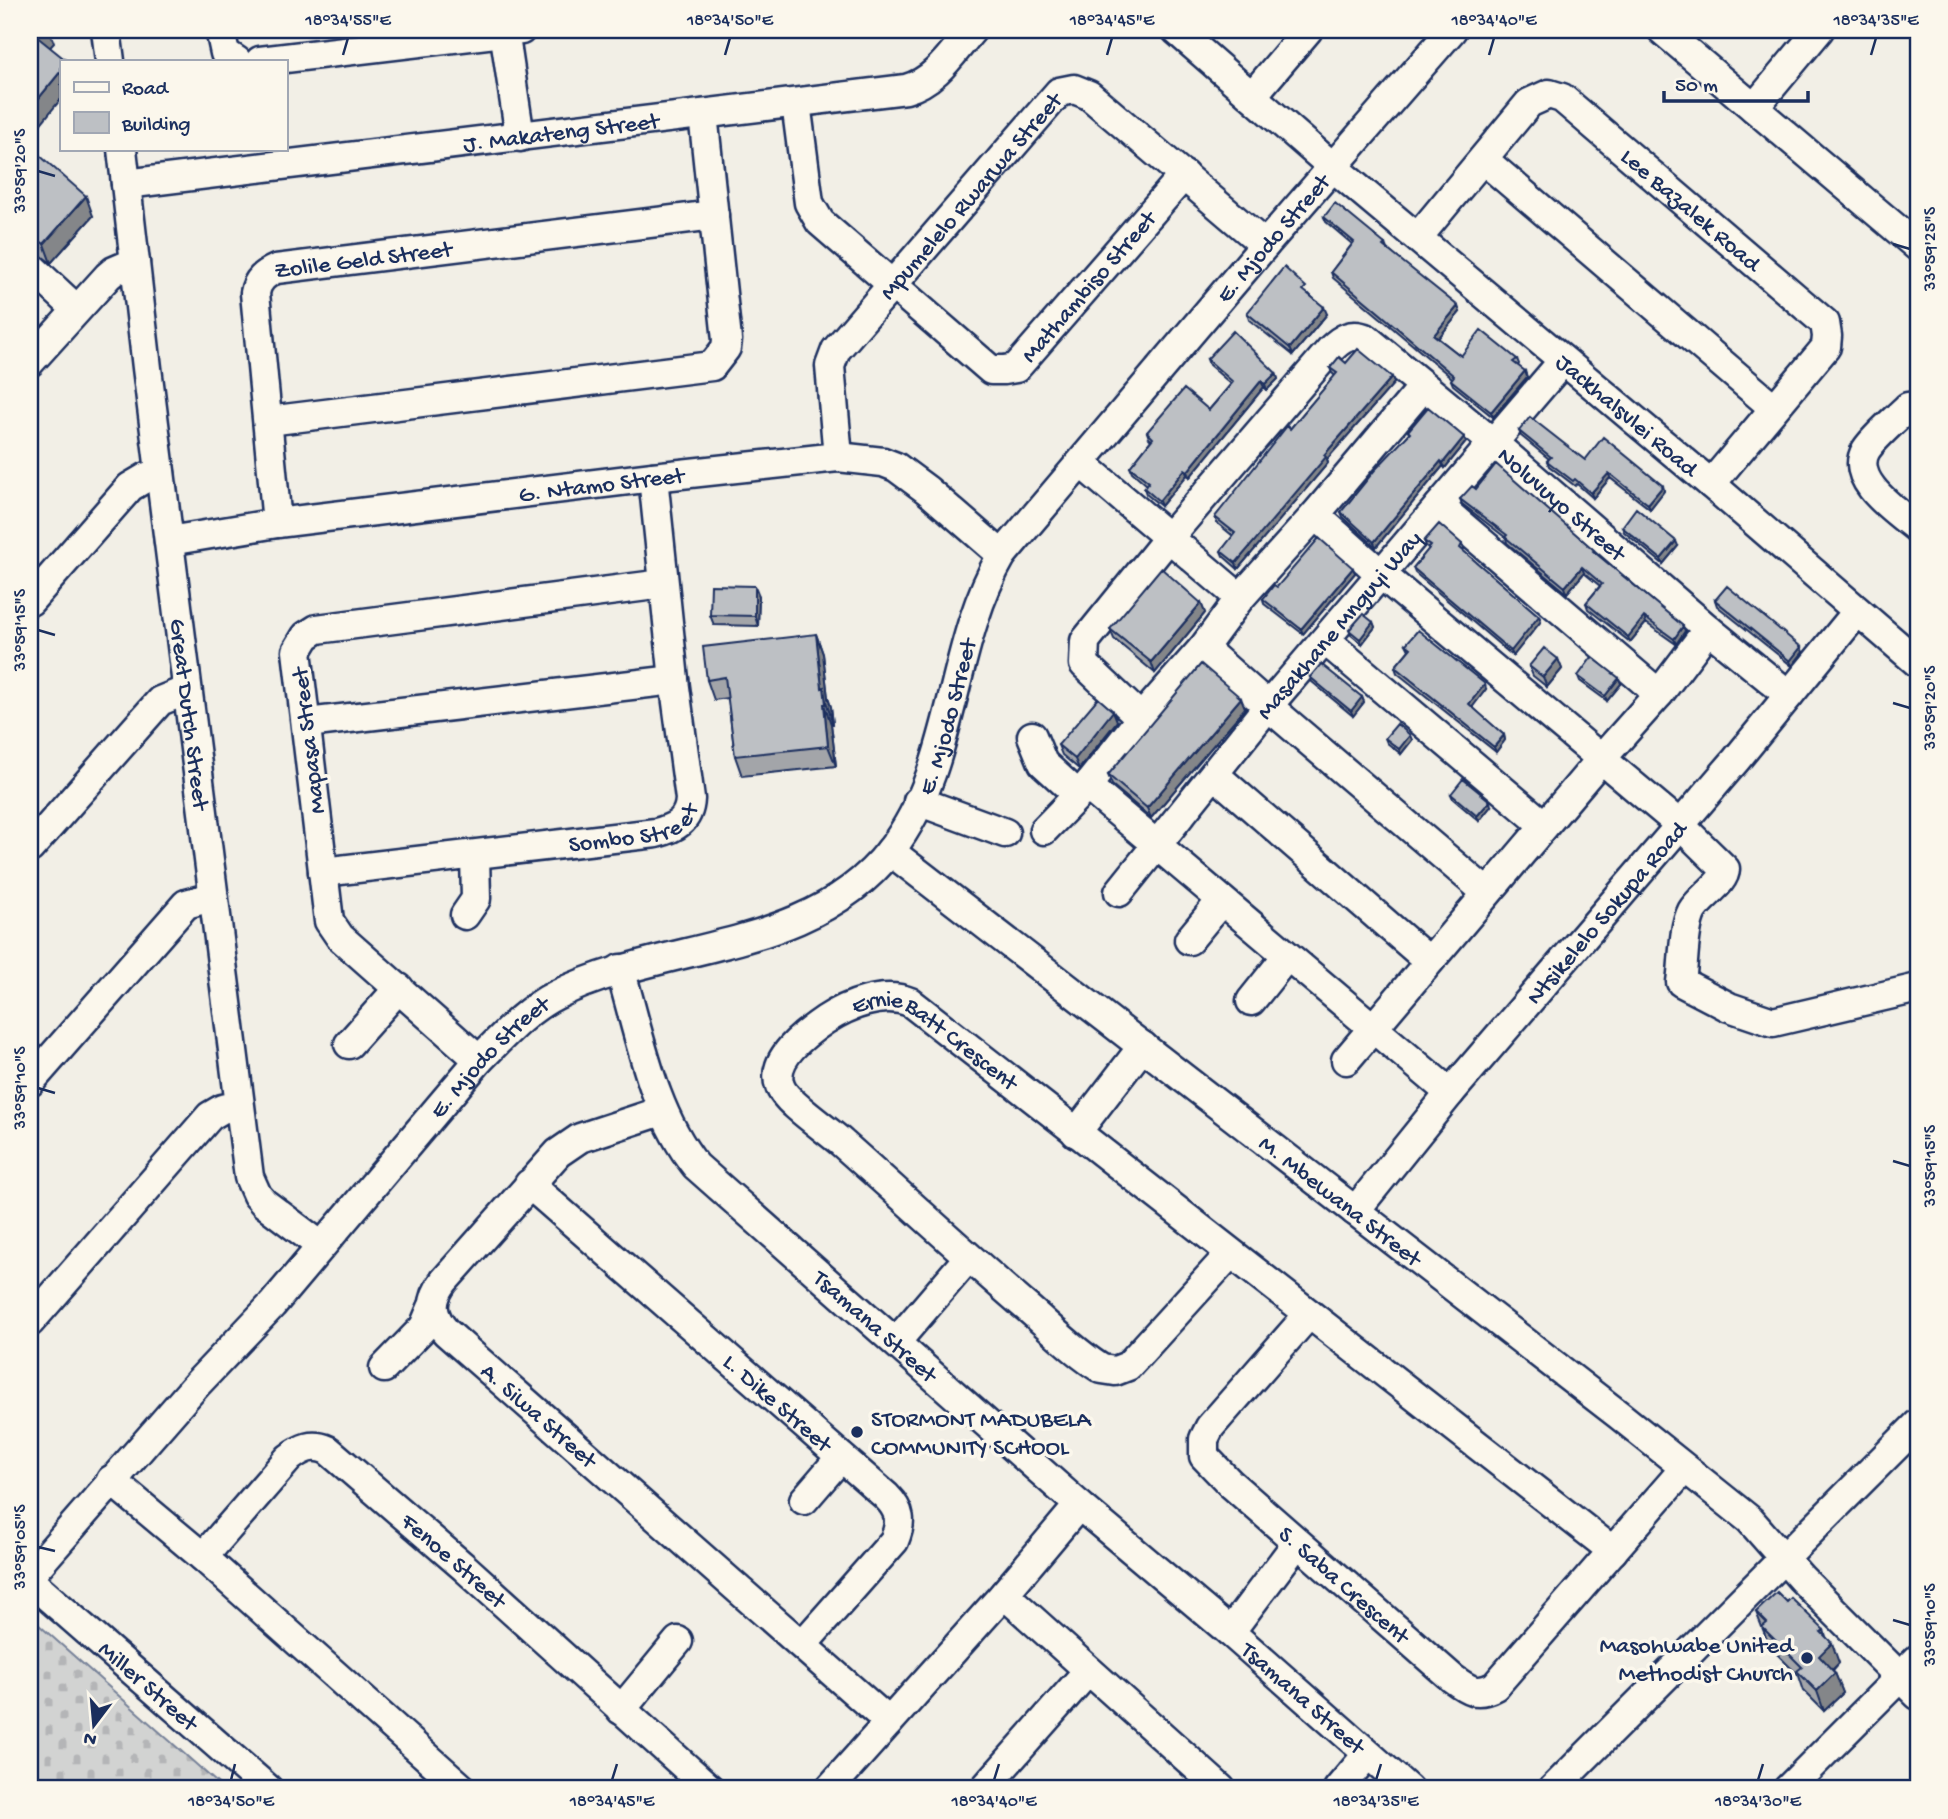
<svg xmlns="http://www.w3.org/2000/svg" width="1948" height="1819" font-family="'Gochi Hand',sans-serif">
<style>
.cemetery{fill:url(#cemetery-stones);stroke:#768198;stroke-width:2}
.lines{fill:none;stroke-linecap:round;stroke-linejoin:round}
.minor-casing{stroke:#1b2f5e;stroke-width:33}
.minor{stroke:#fbf7ec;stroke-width:28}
.wall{fill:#a3a5a9;stroke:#1b2f5e;stroke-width:2}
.shaded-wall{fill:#848689;stroke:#1b2f5e;stroke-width:2}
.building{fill:#bdc0c4;stroke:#1b2f5e;stroke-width:2}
.ticks{fill:none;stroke:#1b2f5e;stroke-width:2.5}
.poi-dot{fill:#1b2f5e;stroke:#fbf7ec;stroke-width:2.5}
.labels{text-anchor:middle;stroke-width:7;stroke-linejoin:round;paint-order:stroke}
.street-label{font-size:24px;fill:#1b2f5e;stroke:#fbf7ec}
.poi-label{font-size:24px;fill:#1b2f5e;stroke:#fbf7ec;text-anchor:start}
.neatline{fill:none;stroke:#1b2f5e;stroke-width:2.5}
.ticks-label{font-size:18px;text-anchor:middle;fill:#1b2f5e}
</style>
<defs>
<pattern id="cemetery-stones" width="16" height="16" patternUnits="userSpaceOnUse" patternTransform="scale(1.75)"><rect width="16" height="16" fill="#d2d3d2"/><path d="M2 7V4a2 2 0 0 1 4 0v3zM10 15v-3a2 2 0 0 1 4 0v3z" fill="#b4b5b7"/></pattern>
</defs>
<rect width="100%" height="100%" fill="#f2efe6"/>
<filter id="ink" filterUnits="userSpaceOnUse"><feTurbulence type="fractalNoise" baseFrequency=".0143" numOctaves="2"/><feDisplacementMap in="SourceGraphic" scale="14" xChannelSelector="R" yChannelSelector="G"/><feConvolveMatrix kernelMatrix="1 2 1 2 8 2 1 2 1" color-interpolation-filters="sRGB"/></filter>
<g filter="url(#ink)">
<!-- cemetery -->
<path class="cemetery" d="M30,1617L224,1789H30Z"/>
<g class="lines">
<!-- minor casing -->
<g class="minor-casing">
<g id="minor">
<path d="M106,30L110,61"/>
<path d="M220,30L225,53L237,61"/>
<path d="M504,30L520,137"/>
<path id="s1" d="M1176,30L1334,168L1711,484L1918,663"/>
<path d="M1662,30L1918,247"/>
<path d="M260,61L521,30"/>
<path d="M1252,96L1308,30"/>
<path id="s2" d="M796,103L809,203L820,222L991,370H1004L1016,368L1184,175"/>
<path d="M1754,108L1819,30"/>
<path id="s3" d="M122,149L147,368L249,1177L257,1195L264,1203L321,1246"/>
<path d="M1484,160L1774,408"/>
<path id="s4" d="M126,184L906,89C936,81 953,52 972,30"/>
<path id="s5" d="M1418,237L1529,103L1549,94L1562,98L1825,323L1827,336L1826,347L1711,484"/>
<path d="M30,266L76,309"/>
<path d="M30,362L108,276L114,271L135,262"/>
<path d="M1918,406L1908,407C1896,419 1875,436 1866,450C1848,481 1898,512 1918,529"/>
<path d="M268,421L712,366L726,348L727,340L703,114"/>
<path id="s6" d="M838,457L830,366L836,350L1059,92L1074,89L1089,95L1265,245"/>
<path d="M1081,463L1240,598"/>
<path d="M1439,506L1659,694"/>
<path d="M1315,515L1382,575L1679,824L1725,869C1725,883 1700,897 1692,911C1683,928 1684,963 1681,982L1729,1007L1773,1022L1918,988"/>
<path id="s7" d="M277,523L255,293C257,280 265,274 276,269L714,215"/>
<path id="s8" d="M169,541L277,523L653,477L838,457L883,462L896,467L927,490L1002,555"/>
<path d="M30,601L130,487L147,477L160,473"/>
<path d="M1326,641L1544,825"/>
<path d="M1203,648L1268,706L1487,893"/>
<path id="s9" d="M1141,718L1084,664L1085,641L1170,536L1331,349C1342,338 1352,332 1367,339L1492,442L1708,629L1789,695"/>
<path d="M307,723L674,680"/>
<path d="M1032,736L1043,763L1078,795"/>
<path d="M1215,775L1429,961"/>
<path d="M1087,786L1450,1093"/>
<path d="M918,801L1005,833"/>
<path d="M1044,830L1087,786L1141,718L1203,648L1240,598L1315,515L1423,387"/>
<path d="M30,848L160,701L187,690"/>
<path id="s10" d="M890,851L1619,1415L1750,1520L1801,1578L1918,1695"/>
<path id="s11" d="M323,872L656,833C675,828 689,821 690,799L674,680L653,477"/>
<path id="s12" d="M1119,892L1268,706L1563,361"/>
<path d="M465,915L476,899L475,855"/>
<path d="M1189,940L1221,901"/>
<path id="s13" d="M620,969C640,1036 652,1111 696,1166L1079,1505L1230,1632L1408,1789"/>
<path d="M1251,1001L1287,956"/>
<path d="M349,1044L399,988"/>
<path d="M479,1060L340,937L329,921L297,651L306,636L317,629L663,584"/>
<path d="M1346,1060L1602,758L1659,694L1708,629"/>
<path d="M30,1082L186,904L212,897"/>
<path id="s14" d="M662,1111L580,1138L558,1153L444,1281C430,1300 430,1314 446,1332L889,1722"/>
<path d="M1076,1133L1143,1046"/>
<path id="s15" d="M529,1184L886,1496C901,1511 902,1522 894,1541L803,1644"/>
<path id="s16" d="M1355,1211L1450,1093L1736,760L1857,612"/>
<path id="s17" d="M1230,1254L1128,1366L1115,1371L1102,1369C1075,1353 1048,1325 1024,1305C962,1252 903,1197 842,1143C828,1130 785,1102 780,1086C770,1059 806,1033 825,1020C848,1005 883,991 910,1002L1613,1551"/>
<path id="s18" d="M1309,1314L1210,1427L1204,1439V1456L1230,1483L1452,1678C1468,1690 1477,1696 1495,1686L1684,1469"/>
<path d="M30,1322L210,1116L222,1109L238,1106"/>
<path d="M896,1342L968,1258"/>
<path d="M384,1368L424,1327L432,1308"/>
<path d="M111,1480L203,1557L463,1789"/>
<path d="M804,1500L841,1457"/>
<path id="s19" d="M203,1557L289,1458C302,1448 312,1443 328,1450L465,1568L710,1789"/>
<path id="s20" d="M30,1575L197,1384L272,1305L479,1060C503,1036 526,1010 556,995C663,941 811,954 891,850C957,764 948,647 1002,555L1265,245L1452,30"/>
<path id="s21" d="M30,1581L268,1789"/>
<path d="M1004,1594L1221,1789"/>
<path d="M1230,1632L1297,1543"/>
<path d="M621,1710L678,1641"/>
<path d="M829,1789L1004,1594L1079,1505"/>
<path d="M984,1789L1088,1671"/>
<path d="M1338,1789L1367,1755"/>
<path d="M1553,1789L1918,1424"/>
<path d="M1788,1789L1918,1659"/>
</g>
</g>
<!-- minor -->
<use href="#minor" class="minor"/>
</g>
<!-- wall -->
<path class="wall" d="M30,147L93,216L51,263L34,250H30Z
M1324,217L1385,244L1387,249L1460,312L1438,338L1461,356L1517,359L1519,364L1518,366L1527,377L1493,417L1453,385L1451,380L1452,378L1333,278L1331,272L1352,244L1326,222Z
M1309,294L1327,314L1293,355L1249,320L1247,313Z
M1207,359L1276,373L1278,379L1267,390L1264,387L1190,477L1187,475L1161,506L1146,494L1144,488L1147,485L1132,472L1130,467L1151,440L1149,438L1147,432L1209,410L1231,384L1209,365Z
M1346,363L1392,377L1394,383L1327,459L1328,463L1238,569L1223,556L1221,551L1233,536L1217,523L1215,517L1335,376L1332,373L1330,368Z
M1408,431L1464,437L1466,442L1445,468L1443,466L1376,547L1343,517L1341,512L1409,434Z
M1519,431L1585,460L1663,486L1664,491L1650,509L1610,478L1593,498L1577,484L1575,486L1549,466L1547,461L1549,459L1521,436Z
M1476,489L1596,553L1685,631L1676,644L1646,623L1630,642L1588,609L1586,603L1600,586L1584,573L1567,593L1507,543L1506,538L1462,504L1460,499Z
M1622,527L1678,546L1663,564L1624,532Z
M1424,541L1462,544L1464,549L1463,551L1539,616L1541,621L1513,656L1415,573L1413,568L1429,549L1426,546Z
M1355,573L1303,634L1264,604L1263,599L1277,587Z
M759,596L758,626L714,625L710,615Z
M1715,600L1803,652L1792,666L1717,606Z
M1201,603L1205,613L1155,673L1114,639L1110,629Z
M1373,622L1375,627L1362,644L1351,635L1349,630Z
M816,634L823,654L828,698L831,707L833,724H831L836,766L742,776L735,756L728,698L714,700L707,680Z
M1406,644L1486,689L1472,707L1504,735L1505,740L1496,752L1397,673L1395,667L1409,650Z
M1558,659L1562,669L1547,687L1533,676L1529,666Z
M1578,676L1621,684L1607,701L1580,681Z
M1310,677L1362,697L1364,702L1353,716L1312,682Z
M1245,708L1151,818L1112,785L1108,775Z
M1113,711L1117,721L1079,769L1062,755L1058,745Z
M1385,738L1412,740L1401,754L1387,743Z
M1451,794L1491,806L1479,821L1453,799Z
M1787,1602L1826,1637L1839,1663L1833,1670L1835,1673L1843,1693L1824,1711L1804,1691L1799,1676L1770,1647L1756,1612Z"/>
<!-- shaded-wall -->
<path class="shaded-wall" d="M42,30H49L54,43L43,55L36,36Z
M61,71V99L30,137V109Z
M86,196L93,216L51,263L44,244Z
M1458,306L1460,312L1436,341L1434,335Z
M1324,307L1327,314L1293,355L1290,348Z
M1525,371L1527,377L1493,417L1491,412Z
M1276,373L1278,379L1267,390L1265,384Z
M1392,377L1394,383L1327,459L1328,463L1238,569L1236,563L1324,455Z
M1261,381L1264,387L1190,477L1188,471Z
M1464,437L1466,442L1445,468L1443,463Z
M1441,461L1443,466L1376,547L1374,542Z
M1185,469L1187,475L1161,506L1159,501Z
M1609,473L1610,478L1593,498L1591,493Z
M1663,486L1664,491L1650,509L1648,504Z
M1676,541L1678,546L1663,564L1661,559Z
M1582,567L1584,573L1567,593L1565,587Z
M1353,568L1355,573L1303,634L1301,629Z
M755,586L759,596L758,626L755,616Z
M1201,603L1205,613L1155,673L1151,662Z
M1539,616L1541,621L1513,656L1511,651Z
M1644,617L1646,623L1630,642L1628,637Z
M1373,622L1375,627L1362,644L1360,639Z
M1683,626L1685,631L1676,644L1674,639Z
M816,634L823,654L828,698L831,707L833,724L822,688Z
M1801,647L1803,652L1792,666L1790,661Z
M1558,659L1562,669L1547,687L1543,677Z
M1619,678L1621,684L1607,701L1605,696Z
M1485,684L1486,689L1471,709L1469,704Z
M1362,697L1364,702L1353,716L1351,711Z
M1241,698L1245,708L1151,818L1147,808Z
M824,704L831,724L836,766L828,746Z
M1113,711L1117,721L1079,769L1075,759Z
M1410,735L1412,740L1401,754L1399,749Z
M1504,735L1505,740L1496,752L1494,747Z
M1490,801L1491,806L1479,821L1477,816Z
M1824,1630L1829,1646L1832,1643L1839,1663L1826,1676L1819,1656L1821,1632Z
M1835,1673L1843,1693L1824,1711L1817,1691Z"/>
<!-- building -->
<path class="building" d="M30,30H42L36,36L67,61H61V71L30,109Z
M30,147L86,196L44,244L30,233Z
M1335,203L1385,244L1383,246L1458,306L1434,335L1461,356L1481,330L1517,359L1513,362L1525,371L1491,412L1451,380L1454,376L1331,272L1354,242L1324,217Z
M1284,267L1306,287L1303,290L1324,307L1290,348L1247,313Z
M1233,331L1276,373L1265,384L1261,381L1188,471L1185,469L1159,501L1144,488L1149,482L1130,467L1153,438L1147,432L1184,389L1209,410L1233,382L1207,359Z
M1358,349L1392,377L1324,455L1326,457L1236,563L1221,551L1235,533L1215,517L1287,426L1290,429L1337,373L1330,368L1339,357L1346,363Z
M1428,407L1464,437L1443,463L1441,461L1374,542L1341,512L1374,471L1410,433L1408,431Z
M1530,417L1585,460L1603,437L1663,486L1648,504L1609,473L1591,493L1575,479L1573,481L1547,461L1551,457L1519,431Z
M1496,464L1594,550L1593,551L1683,626L1674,639L1644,617L1628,637L1586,603L1602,584L1582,567L1565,587L1505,537L1507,535L1460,499L1472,486L1476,489Z
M1636,508L1676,541L1661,559L1622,527Z
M1439,524L1462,544L1460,548L1539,616L1511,651L1413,568L1431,546L1424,541Z
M1319,538L1353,568L1301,629L1263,599L1274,585L1277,587Z
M1161,568L1201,603L1151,662L1110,629Z
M711,585L755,586V616L710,615Z
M1727,586L1801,647L1790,661L1715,600Z
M1363,614L1373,622L1360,639L1349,630Z
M1418,630L1485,684L1469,704L1504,735L1494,747L1395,667L1411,648L1406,644Z
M816,634L822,688L824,687L826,704H824L828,746L735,756L725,677L707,680L703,647Z
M1544,648L1558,659L1543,677L1529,666Z
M1592,657L1619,678L1605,696L1578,676Z
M1201,664L1241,698L1147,808L1108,775Z
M1321,664L1362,697L1351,711L1310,677Z
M1098,698L1113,711L1075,759L1058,745Z
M1397,724L1410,735L1399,749L1385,738Z
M1463,779L1490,801L1477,816L1451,794Z
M1777,1592L1787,1602L1791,1598L1824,1630L1821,1632L1832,1643L1819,1656L1835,1673L1817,1691L1797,1671L1802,1667L1762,1627L1767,1623L1756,1612Z"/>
</g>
<!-- ticks -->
<path class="ticks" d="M343,55L348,38M725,55L730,38M1107,55L1112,38M1489,55L1494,38M1871,55L1876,38M38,171L55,176M1893,244L1910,249M38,630L55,635M1893,703L1910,708M38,1088L55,1093M1893,1161L1910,1166M38,1547L55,1551M1893,1620L1910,1625M231,1780L235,1764M612,1780L617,1764M994,1780L999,1764M1376,1780L1381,1764M1758,1780L1763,1764"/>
<!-- markers -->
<g class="poi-dot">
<circle cx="857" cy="1432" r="7"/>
<circle cx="1807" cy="1658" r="7"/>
</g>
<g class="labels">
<!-- street labels -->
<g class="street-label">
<text dy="8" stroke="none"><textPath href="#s4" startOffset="438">J. Makateng Street</textPath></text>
<text dy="8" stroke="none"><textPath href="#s6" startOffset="313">Mpumelelo Rwarwa Street</textPath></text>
<text dy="8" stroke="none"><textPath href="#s5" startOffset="380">Lee Bazalek Road</textPath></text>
<text dy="8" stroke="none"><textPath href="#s20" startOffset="1890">E. Mjodo Street</textPath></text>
<text dy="8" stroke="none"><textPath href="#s7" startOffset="352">Zolile Geld Street</textPath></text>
<text dy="8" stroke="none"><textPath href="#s2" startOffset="483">Mathambiso Street</textPath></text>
<text dy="8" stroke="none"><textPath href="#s1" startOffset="593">Jackhalsvlei Road</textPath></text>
<text dy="8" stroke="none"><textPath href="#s8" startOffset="436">G. Ntamo Street</textPath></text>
<text dy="8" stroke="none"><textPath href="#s9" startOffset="779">Noluvuyo Street</textPath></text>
<text dy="8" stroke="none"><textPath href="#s12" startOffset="346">Masakhane Mnguyi Way</textPath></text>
<text dy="8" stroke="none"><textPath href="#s3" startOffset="569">Great Dutch Street</textPath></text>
<text dy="8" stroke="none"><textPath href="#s20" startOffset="1302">E. Mjodo Street</textPath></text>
<text transform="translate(307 741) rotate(-97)" y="8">Mapasa Street</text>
<text dy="8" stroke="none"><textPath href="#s11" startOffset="315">Sombo Street</textPath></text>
<text dy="8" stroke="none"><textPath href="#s16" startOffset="390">Ntsikelelo Sokupa Road</textPath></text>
<text dy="8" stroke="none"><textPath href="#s17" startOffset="821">Ernie Batt Crescent</textPath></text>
<text dy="8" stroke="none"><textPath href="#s20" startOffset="693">E. Mjodo Street</textPath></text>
<text dy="8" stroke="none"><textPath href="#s10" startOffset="570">M. Mbewana Street</textPath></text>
<text dy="8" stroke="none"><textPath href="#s13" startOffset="453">Tsamana Street</textPath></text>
<text dy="8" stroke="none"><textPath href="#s15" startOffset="331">L. Dike Street</textPath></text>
<text dy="8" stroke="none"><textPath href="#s14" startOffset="466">A. Siwa Street</textPath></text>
<text dy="8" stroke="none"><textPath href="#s19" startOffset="341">Fenoe Street</textPath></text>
<text dy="8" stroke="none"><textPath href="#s18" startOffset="371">S. Saba Crescent</textPath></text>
<text dy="8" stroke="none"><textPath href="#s21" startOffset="158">Miller Street</textPath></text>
<text dy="8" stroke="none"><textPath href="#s13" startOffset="1020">Tsamana Street</textPath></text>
</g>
<!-- poi labels -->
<g class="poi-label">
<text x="871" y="1426">STORMONT MADUBELA<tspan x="871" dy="28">COMMUNITY SCHOOL</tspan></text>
<text x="1793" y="1652" text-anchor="end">Masohwabe United<tspan x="1793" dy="28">Methodist Church</tspan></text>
</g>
</g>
<!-- margin -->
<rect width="1948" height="1819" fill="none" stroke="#fbf7ec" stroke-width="77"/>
<!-- legend -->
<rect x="60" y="60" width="228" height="91" fill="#fbf7ec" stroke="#a1a7b3" stroke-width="2"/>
<rect x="74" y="82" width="35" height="10" fill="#fbf7ec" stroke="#a1a7b3" stroke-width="2"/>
<text x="122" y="94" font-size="21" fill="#1b2f5e">Road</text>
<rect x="74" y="112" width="35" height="21" fill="#bdc0c4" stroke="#a1a7b3" stroke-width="2"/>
<text x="122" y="130" font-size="21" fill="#1b2f5e">Building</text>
<!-- north arrow -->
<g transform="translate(94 1725) rotate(196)" stroke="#fbf7ec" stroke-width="5" paint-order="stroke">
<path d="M0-5L12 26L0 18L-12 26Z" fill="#1b2f5e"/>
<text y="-10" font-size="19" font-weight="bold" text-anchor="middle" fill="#1b2f5e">N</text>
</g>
<!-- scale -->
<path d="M1664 91v10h144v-10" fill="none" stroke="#1b2f5e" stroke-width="3.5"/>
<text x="1675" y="91" font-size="21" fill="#1b2f5e" stroke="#fbf7ec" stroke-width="5" paint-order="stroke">50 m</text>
<rect x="38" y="38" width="1872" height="1742" class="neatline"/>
<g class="ticks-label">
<text x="348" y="25">18°34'55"E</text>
<text x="730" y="25">18°34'50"E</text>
<text x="1112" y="25">18°34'45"E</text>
<text x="1494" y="25">18°34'40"E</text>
<text x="1876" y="25">18°34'35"E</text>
<text transform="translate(19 171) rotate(-90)" y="6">33°59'20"S</text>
<text transform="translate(1929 249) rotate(-90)" y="6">33°59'25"S</text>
<text transform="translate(19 630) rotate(-90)" y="6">33°59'15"S</text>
<text transform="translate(1929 708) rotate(-90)" y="6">33°59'20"S</text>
<text transform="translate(19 1088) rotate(-90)" y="6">33°59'10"S</text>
<text transform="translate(1929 1166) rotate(-90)" y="6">33°59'15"S</text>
<text transform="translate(19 1547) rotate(-90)" y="6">33°59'05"S</text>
<text transform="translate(1929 1625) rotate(-90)" y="6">33°59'10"S</text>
<text x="231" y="1806">18°34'50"E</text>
<text x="612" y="1806">18°34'45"E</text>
<text x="994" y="1806">18°34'40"E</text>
<text x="1376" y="1806">18°34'35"E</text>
<text x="1758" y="1806">18°34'30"E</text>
</g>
</svg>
